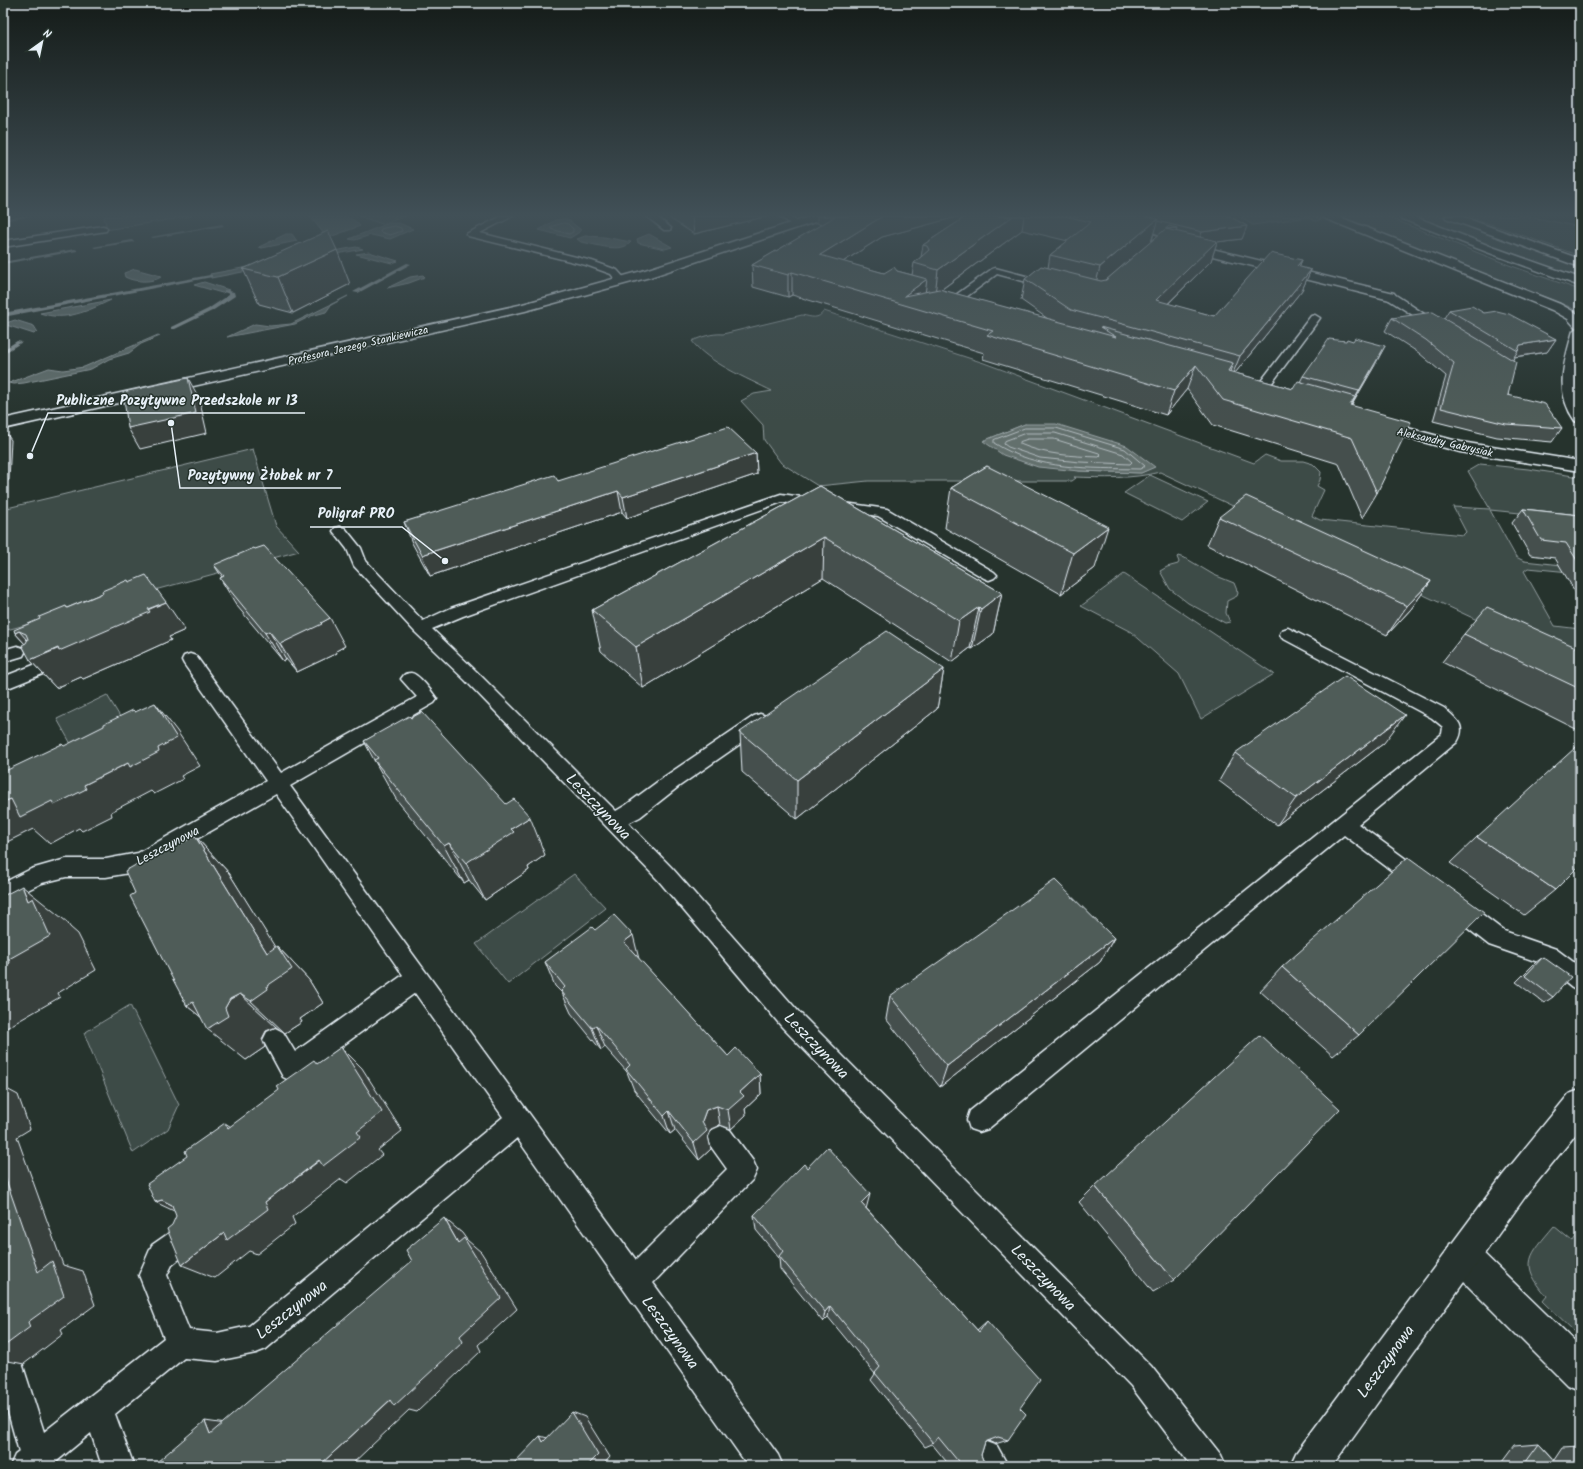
<svg xmlns="http://www.w3.org/2000/svg" width="1583" height="1469" font-family="Kalam,sans-serif">
<style>
.green{fill:#3e4b47;stroke:#939ea0;fill-rule:evenodd}
.water{fill:#636f6d;stroke:#98a3a5}
.lines{fill:none;stroke-linecap:round;stroke-linejoin:round}
.shore{stroke:#b3bdc0;stroke-width:1}
.stream{fill:#98a3a5;fill-rule:evenodd}
.lane-casing{stroke:#e8f1f8;stroke-width:3}
.street-casing{stroke:#e8f1f8;stroke-width:3}
.secondary-casing{stroke:#e8f1f8;stroke-width:3}
.primary-casing{stroke:#e8f1f8;stroke-width:3}
.lane{fill:#26332d;fill-rule:evenodd}
.street{fill:#26332d;fill-rule:evenodd}
.secondary{fill:#26332d;fill-rule:evenodd}
.primary{fill:#26332d;fill-rule:evenodd}
.wall{fill:#454f4d;stroke:#e8f1f8;fill-rule:evenodd}
.shaded-wall{fill:#38403e;stroke:#e8f1f8}
.building{fill:#505c59;stroke:#e8f1f8}
.labels{text-anchor:middle;stroke-width:3;stroke-linejoin:round;paint-order:stroke}
.far-street-label{font-size:11px;fill:#e8f1f8;stroke:#26332d}
.street-label{font-size:13px;fill:#e8f1f8;stroke:#26332d}
.near-street-label{font-size:16px;fill:#e8f1f8;stroke:#26332d}
.leader{fill:none;stroke:#e8f1f8;stroke-width:1.5}
.callout-dot{fill:#e8f1f8;stroke:#26332d;stroke-width:1.5}
.callout-label{font-size:14px;text-anchor:middle;font-weight:bold;fill:#e8f1f8;stroke:#26332d;stroke-width:3;stroke-linejoin:round;paint-order:stroke}
</style>
<rect width="100%" height="100%" fill="#26332d"/>
<filter id="ink" filterUnits="userSpaceOnUse"><feTurbulence type="fractalNoise" baseFrequency=".025" numOctaves="2"/><feDisplacementMap in="SourceGraphic" scale="8" xChannelSelector="R" yChannelSelector="G"/><feConvolveMatrix kernelMatrix="1 2 1 2 8 2 1 2 1" color-interpolation-filters="sRGB"/></filter>
<g filter="url(#ink)">
<!-- green -->
<path class="green" d="M104,216H192L93,232L95,229L106,225Z
M359,216H406L382,224Z
M1245,216H1313L1322,219L1316,221L1307,217L1253,225L1241,218Z
M1337,216H1385L1509,265L1580,290V313L1570,307Z
M1413,216H1438L1580,267V278L1523,259Z
M1468,216H1527L1580,227V256Z
M824,311L984,363L1254,463L1265,455L1281,461H1303L1313,464L1321,472L1320,480L1317,486L1324,490L1312,516L1320,520L1463,535L1466,532L1453,507L1490,509L1468,471L1480,464L1528,469L1580,477V519L1490,510L1516,557L1524,561L1580,567V573L1528,568L1524,571L1555,626L1580,629V668L1160,472C1132,479 1103,478 1074,477L1076,478L1072,481H868L818,486L781,463L764,440L763,425L741,401L754,394L772,391C748,379 707,362 692,341C701,337 712,333 723,334L802,315C812,317 818,320 824,311ZM1025,424L1154,467L1141,473L1079,471L983,441Z
M253,449L276,526L299,551L3,631V509Z
M1150,475L1208,502L1182,522L1124,493Z
M1178,556L1187,559L1214,575L1234,583L1238,593L1237,596L1227,601L1226,613L1230,622L1225,623L1188,603L1170,589L1160,571L1167,567L1178,564L1179,562L1177,557Z
M1124,574L1274,674L1201,719L1179,674L1131,632L1081,606Z
M107,695L122,720L71,744L57,719Z
M574,874L606,908L508,984L476,944Z
M130,1005L179,1105L168,1129L133,1153L84,1033Z
M1554,1226L1572,1241L1580,1229V1337L1543,1301L1547,1296C1518,1263 1530,1255 1554,1226Z"/>
<!-- water -->
<path class="water" d="M310,216C326,216 349,211 360,226L327,238Z
M564,219L570,221L581,230V231L570,238L539,230L555,220Z
M389,223H399L413,229L390,239L371,235L355,240L349,239Z
M286,234H292L297,241L262,248L259,247Z
M649,234L672,247L665,249L638,243L637,239Z
M585,236L604,237L631,242C621,254 595,244 581,242L577,239Z
M356,247L363,249L211,278L210,274Z
M369,252L398,261L392,263L356,254Z
M135,269L161,276V277C152,283 134,282 125,277L124,273Z
M423,275L425,277L409,283L387,288L410,277Z
M204,282L229,290L222,293L194,285Z
M348,296L331,305L326,312L311,316L295,324L227,337L255,324L270,326L291,324Z
M111,300C88,311 65,322 40,313Z
M15,320L34,326L37,331L34,334L3,324Z
M158,335L160,336L141,344L129,353L109,359L91,369L24,383L14,384L9,383L49,368L63,370L84,367Z
M1025,424H1056L1127,446L1155,467L1141,473L1079,471L1038,467L1003,455L983,441Z"/>
<g class="lines">
<!-- shore -->
<path class="shore" d="M564,223L568,224L573,229V232L569,234L551,229V227Z
M395,226L401,228L402,231L390,235L380,232L381,229Z
M1025,428H1056L1125,449L1145,466L1140,469C1090,468 1038,471 994,443V440Z
M1026,433H1055L1123,454L1132,462L1130,464L1080,462L1040,458L1008,447L1004,444L1005,441Z
M1028,439H1054L1099,453L1101,455L1099,457C1072,456 1045,455 1020,444V442Z"/>
<!-- stream -->
<path class="stream" d="M22,216H32L3,221V219Z
M222,224L224,226L153,238L151,237Z
M132,240L134,242L95,248L93,247Z
M75,249L77,250V251L3,264V262Z
M407,263L411,264L358,293L353,292Z
M210,275H212V277L3,317V313Z
M224,290L234,292L235,296L212,311L175,329H171V327L208,309L229,295V294L224,292Z
M17,341L22,342L3,354V350Z"/>
<!-- lane casing -->
<g class="lane-casing">
<path id="lane" d="M502,216H513L480,233L592,261L617,270L627,281L622,284L618,283L611,274L586,265L468,236L466,234Z
M646,216H656L671,228L670,230H664Z
M779,216H789L801,224L800,226H794Z
M103,226L106,227L107,229L106,231L3,247V241Z
M995,268L1053,283L1054,285L1049,288L997,274L954,306H946L945,304L946,302L992,269Z
M1390,293L1394,294L1444,327L1443,329H1435L1386,298L1385,296L1386,294Z
M1315,315L1320,318L1263,395H1255L1253,392L1255,389L1311,316Z
M781,494L887,509L994,572L997,575L994,578L989,580L984,578L878,516L782,502L463,616L432,629L477,672L616,811L626,805L664,777L754,716L760,714L766,716L769,721L766,726L678,787L640,817L628,823L672,868L798,1011L1151,1366L1221,1455L1226,1466H1191L1131,1386L782,1027L658,880L465,680L415,632L354,566L347,549L333,531L335,528L340,527L345,528L361,548L366,561L423,621L451,608Z
M1288,628L1444,708C1456,719 1467,725 1457,742L1358,824L1425,873L1428,879L1425,885L1418,888L1411,885L1344,835L988,1129L979,1132L970,1129L967,1120L970,1111L1442,734L1443,727L1432,718L1282,638L1280,634L1282,630Z
M17,646L23,648L25,652L23,656L3,662V650Z
M190,654L196,656L281,773L417,697L401,679L404,675C405,674 409,673 411,673C418,673 433,693 437,699L434,703L290,786L636,1260L727,1169L712,1148L708,1139L712,1130L721,1126L730,1130L753,1161L757,1170L753,1179L653,1283L778,1455L783,1466H748L517,1138L266,1349L256,1353L217,1361L184,1358L115,1414L134,1466H102L91,1433L51,1466H10L15,1455L19,1452L3,1394V1362L12,1358L22,1363L44,1432L164,1338L139,1275L152,1245L185,1222L194,1218L203,1222L207,1231L203,1240L172,1265L167,1275L189,1330L217,1333L249,1326L503,1117L415,993L299,1077L291,1081L283,1077L263,1040L267,1032L275,1028L283,1032L295,1052L403,975L276,794L151,865L129,873L106,877H66L42,883L3,902V883L31,869L66,859H106L138,853L266,781L184,664L182,660L184,656Z
M44,661L50,663L52,667L50,671L3,690V677Z
M1455,897L1462,899L1504,931L1556,949L1580,967V992L1572,988L1541,963L1489,945L1448,913L1444,906L1448,899Z
M986,1442L997,1446L1008,1466H974L971,1457L975,1446Z"/>
</g>
<!-- street casing -->
<g class="street-casing">
<path id="street" d="M812,216H828L827,218L650,277L525,311L3,429V419L519,305L642,271Z
M1058,216H1076L1394,293L1396,296L1394,299L1390,300L1059,218Z
M1377,420L1461,442L1580,461V471L1460,452L1372,428L1369,425L1372,422Z
M1462,1239L1474,1244L1580,1347V1390L1567,1385L1450,1268L1445,1256L1450,1244Z"/>
</g>
<!-- secondary casing -->
<g class="secondary-casing">
<path id="secondary" d="M1323,216H1337L1560,304L1578,314L1580,316V354L1576,374V384L1580,402V423L1575,421C1554,392 1564,362 1573,331L1576,328L1568,319L1552,310L1324,218Z
M1580,1090V1129L1525,1197L1332,1466H1290L1296,1453L1503,1175L1569,1094Z"/>
</g>
<!-- primary casing -->
<g class="primary-casing">
<path id="primary" d="M1399,216H1413L1495,248L1580,278V286L1487,252L1400,218Z
M1445,216H1460L1580,259V267L1446,218Z"/>
</g>
<!-- lane -->
<use href="#lane" class="lane"/>
<!-- street -->
<use href="#street" class="street"/>
<!-- secondary -->
<use href="#secondary" class="secondary"/>
<!-- primary -->
<use href="#primary" class="primary"/>
</g>
<!-- wall -->
<path class="wall" d="M666,216H768L694,234Z
M817,216H960L882,237L843,262L884,273L897,271L912,275L914,263L921,257L923,245L967,216H1229L1247,226L1242,239L1217,242L1211,261L1168,304L1214,316L1302,260L1299,267L1311,270L1302,290L1235,373L1293,389L1300,382L1303,376L1375,365L1352,405L1377,493L1362,518L1339,464L1213,425L1187,389L1166,415L983,359L984,353L792,295L788,297L753,287L752,265L821,225L817,223ZM1022,230L1068,241L1050,255L1048,268L1025,279L1021,300L1048,319L941,290ZM1154,233L1159,235L1152,241Z
M1572,216H1580V218Z
M243,269L350,284L293,313L259,304Z
M1449,310L1484,313L1556,339L1547,352L1514,357L1513,360L1508,395L1562,428L1552,442L1497,437L1433,421L1446,376L1419,353L1385,331L1392,318H1444Z
M756,453L757,474L627,518L622,512L430,576L412,543L404,522L558,481Z
M987,466L1095,568L1061,594L945,528L951,488Z
M820,486L1002,593L993,634L972,649L970,648L952,662L823,578L643,688L601,651L592,610Z
M1523,509L1580,515V600L1555,558L1530,555L1512,523Z
M1219,517L1431,581L1411,609L1387,635L1207,545Z
M214,565L345,646L336,651L337,653L297,672L286,659L283,661L237,606L220,578L222,577Z
M129,582L185,630L169,637L171,640L138,655L83,679L81,677L56,688L30,660L25,644L15,633L67,608Z
M1464,634L1580,649V731L1442,662Z
M944,669L937,709L797,819L742,772L740,732Z
M411,718L545,855L528,867L529,870L485,900L469,880L464,883L396,799L374,760L364,741Z
M1384,743L1277,825L1219,781L1235,753Z
M195,836L229,873L275,948L277,946L309,980L323,1003L300,1019L302,1022L285,1033L276,1027L266,1031L262,1039L265,1047L246,1060L201,1017L187,1006L135,893L182,843Z
M1477,837L1555,890L1524,915L1450,863Z
M595,930L639,959L728,1056L760,1074L761,1094L745,1109L746,1115L731,1129L720,1125L711,1129L708,1136L711,1149L699,1160L675,1130L670,1134L634,1090L627,1072L605,1047L601,1050L571,1013L562,993L555,986L545,962Z
M1114,938L1100,962L940,1087L886,1019L890,996Z
M1543,957L1553,997L1544,1003L1516,982L1535,963Z
M1282,967L1359,1035L1333,1056L1260,991Z
M807,1168L866,1208L977,1330L987,1321L1020,1408L1008,1440L995,1444L988,1441L985,1442L981,1455L985,1465L990,1466H950L932,1444L925,1447L871,1380L875,1374L828,1317L823,1322L780,1269L779,1258L756,1230L754,1215Z
M1095,1186L1174,1280L1153,1292L1079,1202Z
M1539,1444L1554,1460L1562,1448L1580,1447V1466H1500L1515,1446Z"/>
<!-- shaded-wall -->
<path class="shaded-wall" d="M692,216H768L694,234Z
M883,216H960L882,237L819,277L820,255Z
M1013,216H1024L1022,230L935,294L938,270Z
M1158,219L1151,242L1094,291L1100,267Z
M1247,226L1242,239L1217,242L1211,261L1150,321L1156,300L1198,244L1202,232Z
M1177,228L1172,247L1166,229Z
M337,250L350,284L293,313L278,277Z
M1302,260L1293,281L1297,266Z
M1311,270L1302,290L1231,378L1240,356Z
M792,272V295L788,297V275Z
M927,279L924,302L904,296Z
M1556,339L1547,352L1514,357L1518,351L1520,345Z
M1385,346L1375,365L1348,411L1359,391Z
M1233,363L1224,388L1218,395L1228,371Z
M1196,365L1187,389L1166,415L1174,391Z
M188,378L199,398L207,433L140,449L128,428Z
M3,429L11,440L9,480L3,482Z
M756,453L757,474L627,518L623,497Z
M618,491L622,512L430,576L422,555Z
M1108,527L1095,568L1061,594L1073,553Z
M824,537L823,578L643,688L636,647Z
M1431,581L1411,609L1387,635L1407,606Z
M1002,593L993,634L972,649L981,609Z
M166,602L185,630L169,637L171,640L138,655L83,679L81,677L56,688L30,660L37,657L15,633L19,631L41,656Z
M979,607L970,648L952,662L959,621Z
M330,618L345,646L336,651L337,653L297,672L280,644Z
M269,631L286,659L283,661L265,633Z
M944,669L937,709L797,819V780Z
M155,703L177,731L200,766L181,776L183,779L154,794L151,791L111,812L112,816L82,831L79,828L50,844L33,829L3,844V802L11,799L84,785L158,748Z
M1405,715L1384,743L1277,825L1296,798Z
M530,817L545,855L528,867L529,870L485,900L466,863L511,829Z
M195,836L229,873L290,971L277,946L309,980L323,1003L300,1019L302,1022L285,1033L251,1001L267,986V953Z
M449,843L469,880L464,883L444,846Z
M22,886L67,922L70,927L78,934L96,970L58,993L60,997L3,1030V967L9,959L28,901Z
M633,935L639,959L624,942Z
M1114,938L1100,962L940,1087L947,1066Z
M240,994L276,1027L266,1031L262,1039L265,1047L246,1060L207,1029L212,1026L187,1006L193,1002L225,1008L230,999Z
M596,1025L605,1047L601,1050L592,1028Z
M341,1047L362,1068L402,1131L378,1150L382,1155L347,1183L341,1179L292,1217L295,1224L257,1254L249,1251L215,1278L182,1265L357,1132Z
M760,1074L761,1094L745,1109L746,1115L731,1129L728,1110L740,1092Z
M3,1087L18,1095L30,1129L17,1137L63,1265L83,1271L95,1305L61,1330L63,1334L24,1364L3,1360V1347L28,1322L3,1171Z
M717,1106L720,1125L711,1129L708,1136L711,1149L699,1160L694,1143L706,1110Z
M669,1111L675,1130L670,1134L664,1116Z
M225,1123L253,1141L228,1128Z
M870,1194L866,1209L861,1203Z
M162,1200L195,1216L189,1218L155,1202Z
M444,1218L462,1233L467,1240L481,1252L517,1309L478,1345L481,1351L417,1412L409,1410L350,1466H322L321,1464L460,1336L458,1243Z
M830,1306L828,1317L823,1322L825,1312Z
M572,1412L585,1417L610,1457L602,1466H587Z
M205,1421L240,1426L210,1434Z
M540,1436L555,1440L543,1442Z"/>
<!-- building -->
<path class="building" d="M836,216H883L820,255L884,273L894,267L897,271L927,279L904,296L939,289L1116,337L1100,327L1233,363L1228,371L1293,389L1298,381L1355,397L1350,405L1411,422L1377,493L1352,438L1223,400L1196,365L1174,391L987,335L993,331L792,272L788,275L752,265Z
M967,216H1013L938,270L914,263L929,250L927,246L923,245Z
M1065,216H1143L1158,219L1100,267L1050,255L1091,222Z
M1143,216H1229L1247,226L1202,232L1157,221L1158,219Z
M1169,226L1177,228L1166,229L1217,241L1156,300L1214,316L1270,253L1302,260L1297,266L1311,270L1240,356L1071,310L1025,279L1041,266L1101,281L1106,280Z
M328,231L337,250L278,277L243,269Z
M1472,306L1484,313L1497,311L1509,314L1556,339L1520,345L1518,351L1449,310Z
M1433,312L1516,362L1508,395L1545,404L1562,428L1506,424L1441,408L1454,363L1426,340L1392,318Z
M1355,338L1385,346L1359,391L1303,376L1329,339L1346,341L1347,339L1353,341Z
M188,378L196,413L128,428L123,392Z
M728,427L756,453L623,497L618,491L422,555L404,522L554,475L558,481Z
M987,466L1108,527L1073,553L951,488Z
M820,486L1002,593L981,609L979,607L959,621L824,537L636,647L592,610Z
M1246,496L1431,581L1407,606L1219,517Z
M1523,509L1580,515V565L1566,543L1541,540Z
M264,546L330,618L321,623L322,624L280,644L269,631L265,633L220,578L224,576L214,565L254,548L255,549Z
M146,575L166,602L148,609L150,612L117,626L59,651L58,648L30,660L22,645L26,643L28,639L26,634L19,631L15,633L14,630L40,619L39,617L66,606L67,608L103,593L102,591L128,580L129,582Z
M1487,607L1580,649V689L1464,634Z
M887,631L944,669L797,780L740,732Z
M1345,676L1405,715L1296,798L1235,753Z
M155,703L177,738L158,748L159,752L130,767L128,763L84,785L86,789L54,805L52,801L20,817L11,799L3,802V772L62,744L64,746L104,726V724L133,710L135,712Z
M422,712L506,804L514,799L530,817L511,829L514,832L466,863L449,843L444,846L374,760L378,758L364,741L409,716L411,718Z
M1576,747L1580,750V865L1555,890L1477,837Z
M195,836L267,953L277,946L292,969L267,986L268,989L251,1001L240,994L230,999L225,1008L228,1016L207,1029L193,1002L187,1006L170,974L130,896L135,893L125,871L180,840L182,843Z
M1408,857L1484,912L1359,1035L1282,967Z
M1055,880L1114,938L947,1066L890,996Z
M22,886L28,901L33,898L50,936L9,959L10,963L3,967V896Z
M614,915L633,935L624,942L728,1056L736,1048L760,1074L740,1092L744,1096L728,1110L717,1106L706,1110L702,1121L707,1131L694,1143L669,1111L664,1116L626,1069L630,1065L596,1025L592,1028L561,991L565,987L545,962L592,927L595,930Z
M1543,957L1571,977L1553,997L1525,976Z
M1260,1035L1340,1109L1174,1280L1095,1186Z
M341,1047L382,1112L357,1132L361,1137L323,1166L319,1160L265,1202L268,1209L227,1240L224,1233L182,1265L167,1229L172,1225L176,1216L172,1205L162,1200L155,1202L147,1184L187,1156L185,1151L225,1123L228,1128L279,1090L277,1086L314,1060L317,1064Z
M827,1147L870,1194L861,1203L979,1332L987,1321L1040,1380L1020,1408L1026,1414L1008,1440L998,1437L985,1442L981,1455L985,1465L991,1466H962L938,1437L933,1443L875,1373L880,1367L830,1306L825,1312L779,1256L783,1251L754,1215L804,1164L807,1168Z
M3,1171L38,1272L52,1261L64,1296L28,1322L30,1327L3,1347Z
M444,1218L458,1243L464,1238L501,1298L460,1336L463,1342L394,1406L390,1400L321,1464L322,1466H159L157,1462L205,1421L210,1434L412,1261L406,1250Z
M572,1412L598,1455L587,1466H511L540,1436L543,1442Z
M1539,1444L1559,1466H1523Z
M1580,1457V1466H1574Z"/>
</g>
<!-- sky -->
<linearGradient id="sky" x2="0" y2="1"><stop stop-color="#151c19"/><stop offset="0.51" stop-color="#415057"/><stop offset="1" stop-color="#415057" stop-opacity="0"/></linearGradient>
<rect width="1583" height="422" fill="url(#sky)"/>
<g class="labels">
<!-- far-street labels -->
<g class="far-street-label">
<text transform="translate(358 345) rotate(-13)" y="4">Profesora Jerzego Stankiewicza</text>
<text transform="translate(1445 442) rotate(13)" y="4">Aleksandry Gabrysiak</text>
</g>
<!-- street labels -->
<g class="street-label">
<text transform="translate(167 845) rotate(-28)" y="5">Leszczynowa</text>
</g>
<!-- near-street labels -->
<g class="near-street-label">
<text transform="translate(599 806) rotate(46)" y="6">Leszczynowa</text>
<text transform="translate(817 1045) rotate(46)" y="6">Leszczynowa</text>
<text transform="translate(1044 1277) rotate(46)" y="6">Leszczynowa</text>
<text transform="translate(291 1309) rotate(-38)" y="6">Leszczynowa</text>
<text transform="translate(671 1332) rotate(54)" y="6">Leszczynowa</text>
<text transform="translate(1385 1361) rotate(-54)" y="6">Leszczynowa</text>
</g>
</g>
<!-- callouts -->
<path class="leader" d="M30 456L48 413H305M171 423L180 488H341M445 561L402 527H310"/>
<g class="callout-dot">
<circle cx="30" cy="456" r="4"/>
<circle cx="171" cy="423" r="4"/>
<circle cx="445" cy="561" r="4"/>
</g>
<g class="callout-label">
<text x="177" y="405">Publiczne Pozytywne Przedszkole nr 13</text>
<text x="260" y="480">Pozytywny Żłobek nr 7</text>
<text x="356" y="518">Poligraf PRO</text>
</g>
<!-- margin -->
<rect width="1583" height="1469" fill="none" stroke="#26332d" stroke-width="16"/>
<rect x="8" y="8" width="1567" height="1453" fill="none" stroke="#e8f1f8" stroke-width="1.5" filter="url(#ink)"/>
<!-- north arrow -->
<g transform="translate(42 42) rotate(33)" stroke="#26332d" stroke-width="3" paint-order="stroke">
<path d="M0-3L7 15L0 10L-7 15Z" fill="#e8f1f8"/>
<text y="-6" font-size="11" font-weight="bold" text-anchor="middle" fill="#e8f1f8">N</text>
</g>
</svg>
